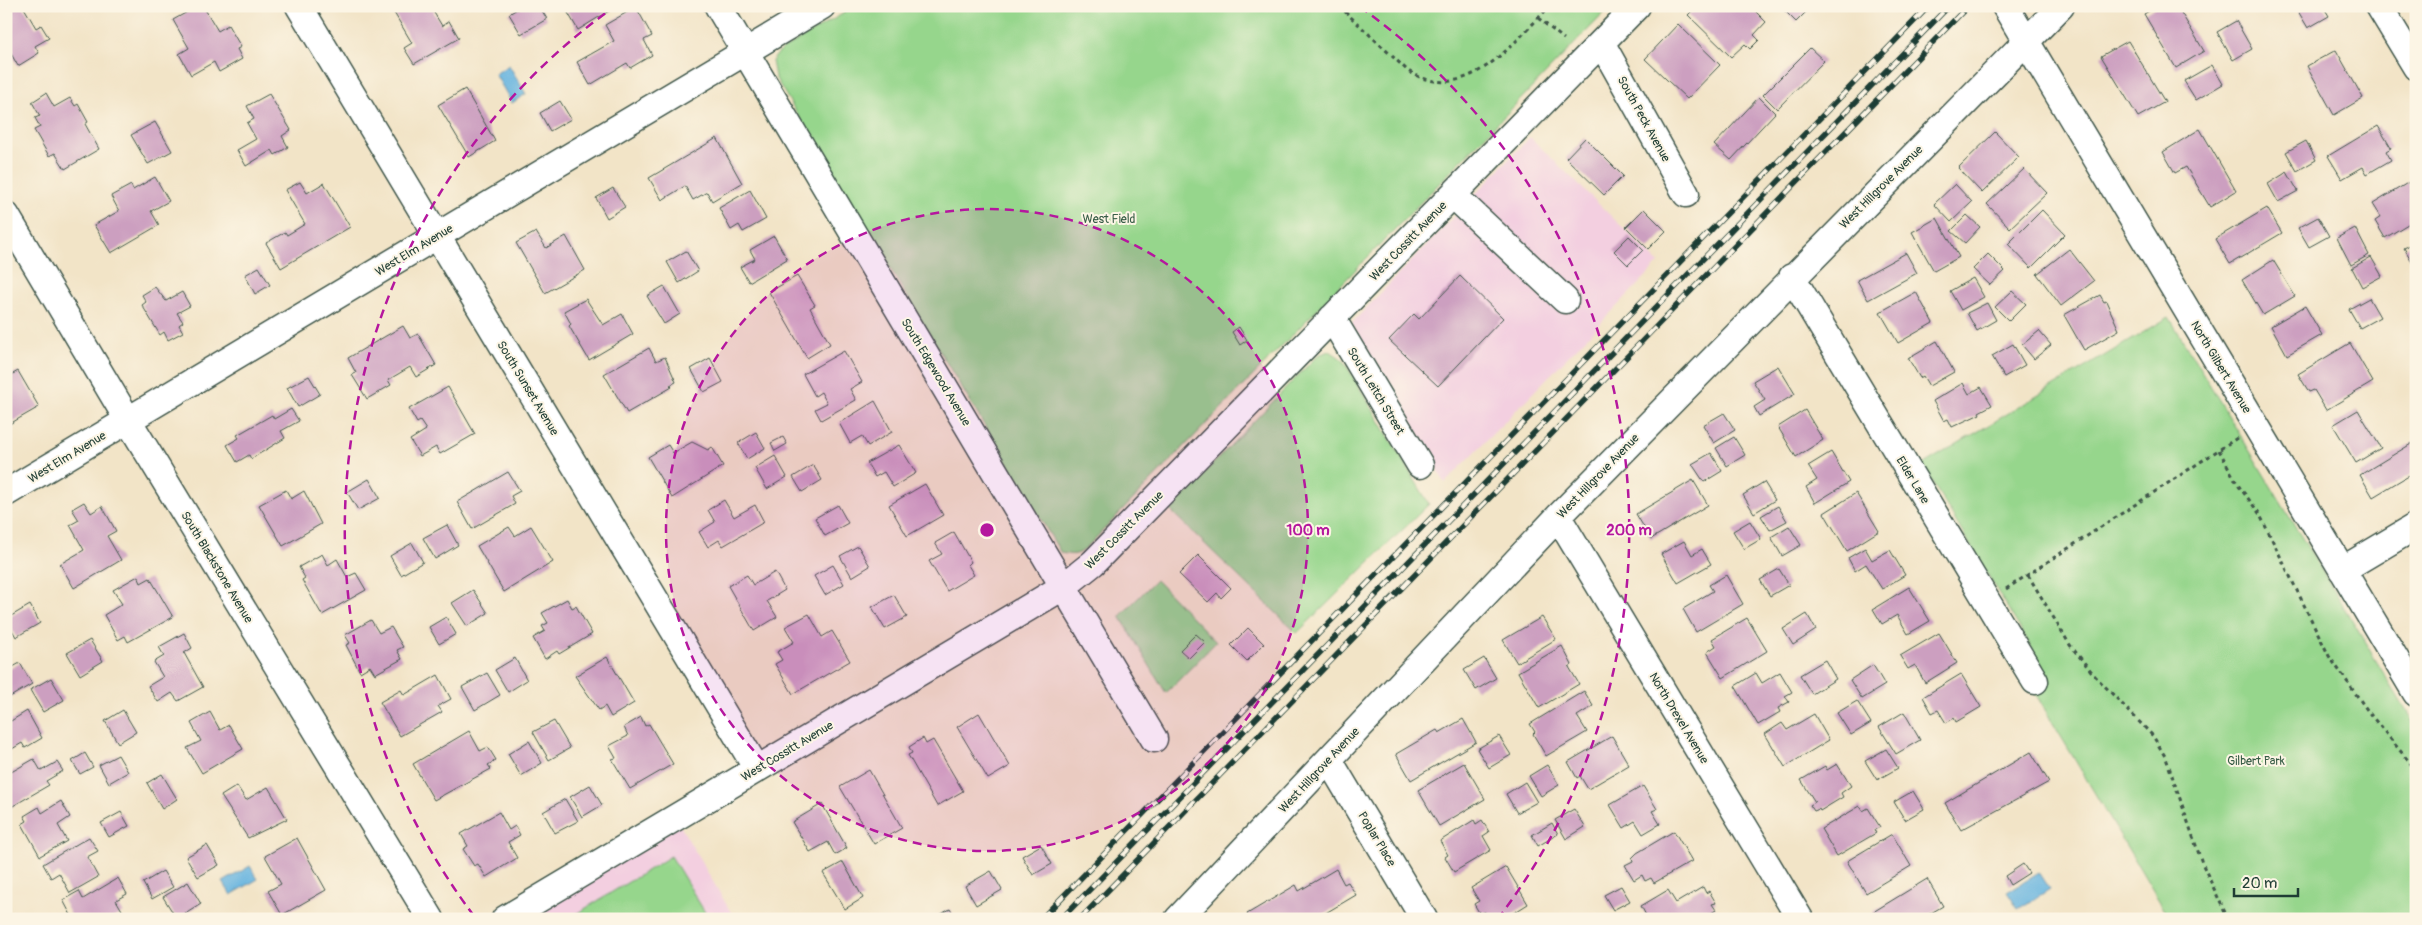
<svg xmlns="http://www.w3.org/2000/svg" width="2422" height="925" font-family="Pangolin,sans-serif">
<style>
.built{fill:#f3cfe0}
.green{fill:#96d68c;stroke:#5a8a60}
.water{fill:#65b3df;stroke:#42788a}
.building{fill:#cc9fc0}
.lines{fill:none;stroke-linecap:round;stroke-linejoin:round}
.minor-casing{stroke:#3f564a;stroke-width:29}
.path{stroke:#3f564a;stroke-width:3;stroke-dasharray:4 4;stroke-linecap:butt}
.minor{stroke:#fff;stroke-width:26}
.rail-casing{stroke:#1f3d34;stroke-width:5.5}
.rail{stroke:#fcf5e5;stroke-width:4;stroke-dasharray:11;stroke-linecap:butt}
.ring{fill:none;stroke:#b5179e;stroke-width:2.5;stroke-dasharray:9 6}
.labels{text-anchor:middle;stroke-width:4;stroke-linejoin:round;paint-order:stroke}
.street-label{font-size:12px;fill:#1f3d34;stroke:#fcf5e5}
.park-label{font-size:12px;fill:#375c46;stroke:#fcf5e5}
.centre{fill:#b5179e;stroke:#fcf5e5;stroke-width:2.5}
.ring-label{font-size:15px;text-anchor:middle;font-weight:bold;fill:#b5179e;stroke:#fcf5e5;stroke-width:4;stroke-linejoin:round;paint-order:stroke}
</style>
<rect width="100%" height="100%" fill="#fcf5e5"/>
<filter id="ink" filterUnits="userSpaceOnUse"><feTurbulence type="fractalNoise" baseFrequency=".02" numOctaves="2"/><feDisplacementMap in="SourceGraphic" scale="10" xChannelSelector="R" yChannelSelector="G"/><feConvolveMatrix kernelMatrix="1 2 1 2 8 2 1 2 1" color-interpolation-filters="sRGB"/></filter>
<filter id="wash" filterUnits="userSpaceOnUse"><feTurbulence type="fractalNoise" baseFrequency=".0096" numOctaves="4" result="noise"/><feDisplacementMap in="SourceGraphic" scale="20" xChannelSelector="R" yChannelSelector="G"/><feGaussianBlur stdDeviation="1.12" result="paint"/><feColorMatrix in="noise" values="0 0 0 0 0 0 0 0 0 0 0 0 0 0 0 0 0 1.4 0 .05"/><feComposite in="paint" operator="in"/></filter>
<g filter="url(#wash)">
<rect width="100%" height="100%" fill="#f2e4c7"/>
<!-- built -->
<path class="built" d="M1530,137L1659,263L1445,483L1351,324Z
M678,822L735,919H516Z"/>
<!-- green -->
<path class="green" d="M856,6H1611L1086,548C1078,556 1072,555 1061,553L775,77L772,61L780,51Z
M2169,317L2416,727V919H2170L2032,688L2049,677L1922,465Z
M1330,351L1343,360L1429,504L1297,633L1169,509L1318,355Z
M1156,580L1216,642L1166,693L1120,616Z
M671,856L709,919H568Z"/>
<!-- water -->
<path class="water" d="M509,65L526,94L512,103L495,74Z
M250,866L258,879L231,895L223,882Z
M2039,872L2050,889L2018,909L2007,892Z"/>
<g id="blocks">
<!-- building -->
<path class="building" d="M6,6H23L36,28L41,25L49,38L35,46L39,53L18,66L6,45Z
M198,6H203L218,31L228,25L241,47L237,49L242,59L219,72L214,62L191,75L179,54L189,48L173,20Z
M390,6H433L435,10L433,11L442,26L449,21L459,38L414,64L404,48L412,43Z
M522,6H539L547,19L521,34L509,14Z
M564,6H617L578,30Z
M1697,6H1750L1766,22L1754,35L1759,40L1750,49L1745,44L1731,57L1688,15Z
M1780,6H1812L1796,22Z
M2157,6H2177L2204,51L2176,68L2144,14Z
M2295,6H2323L2329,16L2308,28Z
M636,7L652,36L644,40L652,55L630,68L627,63L590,85L577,62L614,41L605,25Z
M2236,21L2252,49L2233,60L2217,32Z
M1678,24L1720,65L1687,99L1645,59Z
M2128,41L2165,102L2138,117L2101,56Z
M1810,48L1824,61L1777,109L1763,95Z
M2336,50L2363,98L2334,115L2307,66Z
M2212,65L2223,84L2196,100L2184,81Z
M465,89L495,141L469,157L438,105Z
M46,93L54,107L70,98L75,106L78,104L88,122L85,124L99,149L65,169L55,153L49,156L34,130L40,127L35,118L40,116L32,102Z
M269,94L291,130L282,136L288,147L275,155L272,150L246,166L237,150L256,139L247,123L254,119L247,106Z
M1759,97L1775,113L1731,160L1714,145Z
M560,101L571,119L550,131L540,113Z
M155,122L172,151L148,164L131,135Z
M2378,126L2391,148L2386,151L2391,160L2367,174L2363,167L2342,179L2328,156Z
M2200,129L2236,191L2210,207L2186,167L2175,173L2163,152Z
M1995,132L2019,157L1982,193L1958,168Z
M717,138L742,183L712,201L707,192L693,200L685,186L662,200L649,178Z
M1585,138L1623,176L1604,195L1566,158Z
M2306,141L2316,160L2297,171L2286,152Z
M2024,169L2047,193L2010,228L1987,204Z
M2287,172L2298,191L2278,202L2268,184Z
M155,177L169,201L151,211L159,225L111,253L94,225L119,211L111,196L131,185L133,190Z
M2414,179L2416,219L2385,238L2375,221L2381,217L2373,204Z
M300,182L307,193L324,183L350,227L281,268L266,243L285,232L287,235L305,224L285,190Z
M1955,184L1972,202L1951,222L1934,204Z
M613,188L625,207L607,218L596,198Z
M750,190L766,219L743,232L739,225L731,230L719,208Z
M2267,208L2282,233L2230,264L2215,239Z
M1644,209L1666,231L1648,249L1626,227Z
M2042,210L2065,234L2031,268L2008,244Z
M1967,215L1980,227L1965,243L1951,231Z
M2318,217L2329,236L2309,247L2298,228Z
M1937,218L1959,257L1934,271L1912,232Z
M2355,228L2369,255L2351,265L2337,238Z
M536,232L546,248L566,236L585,270L545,293L516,243Z
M774,236L787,259L749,282L740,267L755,259L750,250Z
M1629,236L1643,250L1628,265L1614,251Z
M2416,242V268L2404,248Z
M2069,249L2094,281L2061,306L2037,274Z
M686,251L698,271L679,283L667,262Z
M1906,253L1917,273L1868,300L1857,280Z
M1988,254L2005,271L1990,285L1973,269Z
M2371,257L2382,276L2362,287L2352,268Z
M2273,260L2295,296L2263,315L2242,280Z
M259,267L270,285L255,294L245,275Z
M797,276L815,305L810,308L830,344L807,358L769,292Z
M1460,276L1503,318L1438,386L1389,340L1414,314L1419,319Z
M1973,278L1984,297L1961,310L1950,291Z
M664,286L680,314L664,324L647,296Z
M155,287L166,301L182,292L190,306L177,313L183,322L179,325L183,332L168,340L164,332L160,335L142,305L146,302L142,295Z
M2012,291L2026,304L2009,321L1995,307Z
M1916,292L1933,323L1898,343L1880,312Z
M2100,295L2104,302L2106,301L2119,330L2084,350L2064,315Z
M2369,298L2380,317L2360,328L2349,309Z
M586,299L603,325L622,314L633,334L589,360L569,326L571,324L564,311Z
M1987,303L1996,320L1977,331L1967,313Z
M2305,306L2322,335L2287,355L2271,326Z
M403,326L410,338L418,334L436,365L416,377L410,367L388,380L391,385L367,399L352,375L356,373L348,358Z
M1239,327L1247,340L1240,345L1232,332Z
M2039,331L2051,345L2034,359L2022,345Z
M1937,341L1954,372L1929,386L1923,376L1920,378L1908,358Z
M2350,343L2373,382L2326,410L2314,390L2309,392L2298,374Z
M2013,344L2025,365L2004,377L1992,356Z
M649,348L656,361L665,357L676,382L670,385L672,387L627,413L604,374Z
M844,351L862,382L850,389L856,400L821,420L815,409L827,403L821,392L815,396L803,374Z
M710,358L723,382L704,392L691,369Z
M1778,366L1795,394L1759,416L1754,407L1765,400L1753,381Z
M18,371L39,407L6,426V378Z
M309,376L320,394L298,407L287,388Z
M1963,383L1969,394L1981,387L1992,405L1979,412L1980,414L1952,427L1948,419L1944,421L1933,401Z
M448,387L475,434L440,454L436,447L420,456L410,440L426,430L420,421L417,423L409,409Z
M875,401L892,432L868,446L862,436L850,443L839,423Z
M291,409L299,421L281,431L285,438L251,459L249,455L237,462L227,445L239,438L237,435L272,415L274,419Z
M1805,410L1823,440L1796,457L1778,427Z
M2358,410L2381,448L2356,463L2333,425Z
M1724,413L1735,430L1714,443L1703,425Z
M756,432L765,448L747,459L738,443Z
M783,437L787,444L775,451L771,443Z
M1734,437L1745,455L1727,466L1716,448Z
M2416,441V471L2373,497L2360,475Z
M692,442L708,450L712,447L723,466L672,498L648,457L668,445L673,453Z
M899,445L916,473L893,487L884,472L875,477L867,463Z
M1831,452L1849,482L1815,503L1806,487L1817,480L1808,466Z
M1711,453L1722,471L1704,482L1692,464Z
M775,456L787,477L767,489L755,468Z
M813,465L822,480L802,492L793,477Z
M508,472L520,491L511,496L515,504L472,529L457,502Z
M369,479L380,498L358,510L347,492Z
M1693,480L1708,505L1651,539L1636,514Z
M1764,482L1775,500L1754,513L1743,495Z
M925,484L943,515L907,536L889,505Z
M286,490L291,499L304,491L321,524L283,546L259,505Z
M1856,493L1879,531L1847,551L1824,513Z
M724,500L734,517L755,505L764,522L723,546L719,540L708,547L699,532L715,522L708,510Z
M84,502L91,513L102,506L116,531L107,536L121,560L74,588L60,564L84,550L70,525L79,520L72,509Z
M838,505L848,523L825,536L815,518Z
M1778,506L1787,521L1770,530L1761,516Z
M1750,521L1761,539L1744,549L1733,531Z
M447,525L458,545L435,559L423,538Z
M531,526L553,562L504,592L477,546L509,527L515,536Z
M1789,526L1801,545L1782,556L1771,537Z
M954,532L971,562L968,565L974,575L947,591L929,561L942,554L935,543Z
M1684,541L1692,555L1702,549L1711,564L1678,583L1661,554Z
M412,543L423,562L401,575L390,556Z
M858,546L870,566L852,577L840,556Z
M1865,548L1872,560L1890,550L1905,575L1882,589L1866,564L1855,571L1848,558Z
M322,554L328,565L337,559L347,577L356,573L366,590L322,615L302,580L305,578L299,567Z
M1198,555L1231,588L1221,598L1217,593L1208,602L1179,574Z
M833,565L844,584L825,595L814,576Z
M1779,569L1789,585L1770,596L1760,580Z
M775,572L785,590L767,601L777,617L754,631L728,586L747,575L753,585Z
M1726,575L1743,604L1696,632L1683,609L1713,591L1709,585Z
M138,576L141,583L150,578L173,617L128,642L125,636L118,640L104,615L122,604L113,590Z
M1909,587L1930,621L1908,634L1897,615L1882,624L1873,609Z
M473,590L488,613L467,626L452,603Z
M894,595L907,617L885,629L872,607Z
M567,599L572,608L576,606L592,634L559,654L557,651L545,659L533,638L545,631L542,626L548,623L542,613Z
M30,605L40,623L16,637L6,619Z
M809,614L822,637L832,631L850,661L793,694L775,664L782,660L777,652L794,642L785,627Z
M1807,614L1816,630L1793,645L1783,629Z
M446,617L456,634L439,644L429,627Z
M1542,617L1556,639L1517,663L1503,640Z
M1747,618L1767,651L1723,678L1707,652L1716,646L1712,639Z
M371,620L379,633L391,627L403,647L397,650L402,659L375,674L370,666L360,672L346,645L350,643L345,635Z
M1248,628L1264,644L1247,661L1231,645Z
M184,633L192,648L184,653L203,687L178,701L172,693L158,702L148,686L163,677L154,662L164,656L159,647Z
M1939,633L1957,663L1925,683L1915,665L1908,669L1900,656Z
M1196,634L1205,642L1189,658L1180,650Z
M90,640L103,661L80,675L67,653Z
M1562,646L1572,665L1569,667L1579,684L1539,708L1518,672Z
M607,657L634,703L611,717L605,706L599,710L575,676Z
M515,658L527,680L508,692L495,670Z
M1484,658L1496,678L1476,690L1464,670Z
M1825,660L1836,679L1812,694L1800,675Z
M20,663L32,684L10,697L6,691V671Z
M1873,665L1885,685L1862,699L1850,680Z
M1780,672L1792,692L1785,696L1789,702L1778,708L1780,712L1758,725L1735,686L1756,673L1762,683Z
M487,673L500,695L475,710L462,687Z
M1961,674L1981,707L1956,722L1954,718L1946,723L1938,710L1932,713L1923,697Z
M438,675L451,699L438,706L442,712L400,736L380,702L401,690L404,695Z
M51,678L64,700L43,712L30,690Z
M1584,691L1593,706L1577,716L1587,732L1546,756L1533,734L1535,732L1530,724Z
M1857,701L1871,723L1851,735L1837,713Z
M123,710L136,732L118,743L105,721Z
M27,711L42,738L25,748L22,743L7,752L10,757L6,759V724Z
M210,712L220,730L229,725L243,749L202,773L187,748L201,741L191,723Z
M1904,712L1920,740L1896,754L1879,727Z
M979,713L1010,766L988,779L957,727Z
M1814,714L1829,740L1785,767L1765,734L1782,723L1787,730Z
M641,717L645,726L649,724L673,764L630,789L612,759L616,758L609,746L628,736L624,727Z
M1463,719L1476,742L1411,780L1396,754L1437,730L1439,733Z
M554,721L570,748L549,760L533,732Z
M469,731L480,751L488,747L496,760L488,765L491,769L434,800L413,764Z
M1499,736L1511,755L1489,768L1477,749Z
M1612,736L1629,765L1588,789L1580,776L1577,778L1568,762Z
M923,738L926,744L933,740L963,791L937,806L908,755L912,753L909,747Z
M529,741L542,763L521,776L508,754Z
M1886,749L1898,768L1877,780L1865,761Z
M2031,752L2049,782L1961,830L1945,803Z
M85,753L93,767L80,774L72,761Z
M118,755L128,772L109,783L99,765Z
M34,759L41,771L57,762L63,771L46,781L49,785L6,810V775Z
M1464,763L1485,799L1439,826L1418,790Z
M1837,764L1851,786L1841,793L1843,797L1820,811L1819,809L1814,811L1810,805L1815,802L1801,780L1825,766L1827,770Z
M1547,765L1559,785L1541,796L1529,776Z
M869,770L902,828L874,844L840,787Z
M162,774L177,799L162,809L147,783Z
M1525,782L1537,802L1517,813L1506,794Z
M590,785L602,805L582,817L570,797Z
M237,786L246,800L268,787L287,819L248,838L221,796Z
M1643,786L1657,809L1652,811L1660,824L1643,834L1635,821L1624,828L1610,805Z
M1913,791L1924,809L1905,820L1894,802Z
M565,799L578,821L555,833L543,812Z
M61,801L70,817L58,825L67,841L40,856L22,824L27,821L24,816L39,807L42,813Z
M822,804L847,848L835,855L828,842L810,852L792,822Z
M1860,806L1863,811L1868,808L1880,827L1874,830L1876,833L1837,856L1821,829Z
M1574,809L1585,827L1566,839L1555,820Z
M121,812L129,826L109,837L101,823Z
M499,812L509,830L515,826L520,835L508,842L517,858L486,877L478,864L474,866L463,849L468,846L461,834Z
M1474,820L1476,824L1482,820L1489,832L1483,836L1491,850L1454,872L1445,857L1448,855L1440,841Z
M1552,823L1558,834L1538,846L1532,835Z
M1674,831L1692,861L1654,883L1651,878L1645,881L1642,875L1634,880L1625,865L1633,861L1632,858L1637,853Z
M1892,834L1911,866L1866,893L1847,861Z
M89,837L98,851L87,857L98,877L70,893L59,873L51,878L43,864Z
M297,838L326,890L282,915L268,891L281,884L265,856Z
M207,845L219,865L198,877L186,857Z
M1041,845L1052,864L1033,875L1022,856Z
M843,862L863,898L845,909L823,873Z
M2023,864L2029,873L2010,885L2005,876Z
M1506,867L1528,904L1504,919H1489L1485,912L1480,914L1474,904L1479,901L1471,888Z
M1336,869L1344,884L1348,882L1356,895L1324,914L1327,919H1250L1247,914L1296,885L1299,891Z
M163,871L173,887L152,899L143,883Z
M991,871L1002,890L976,905L965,886Z
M118,878L127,894L116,900L123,912L112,919H73L63,900L79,891L83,899Z
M1927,879L1943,906L1921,919H1877L1873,912Z
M188,882L201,904L177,919L163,897Z
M1621,886L1630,901L1613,910L1604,895Z
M1703,887L1706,893L1709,891L1716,903L1712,904L1716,910L1702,919H1648L1641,906L1668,890L1676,903Z
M950,909L956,919H933Z"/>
</g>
</g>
<g filter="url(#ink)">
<use href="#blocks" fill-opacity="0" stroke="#3f564a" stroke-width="1"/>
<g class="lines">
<!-- minor casing -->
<g class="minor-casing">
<path id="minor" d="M299,6L757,769
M718,6L1154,739
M2005,6L2416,693
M2379,6L2416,67
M1602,44L1686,194
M1453,195L1565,300
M6,215L128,420L431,919
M1792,277L2035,681
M1332,318L1420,465
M6,493L822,6
M1558,517L1800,919
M2342,570L2416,526
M1329,760L1424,919
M505,919L1063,587L1093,563L1637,6
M1178,919L1558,517L2061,6"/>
</g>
<!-- path -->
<path class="path" d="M1339,6L1408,71C1466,107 1513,43 1550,6
M1538,18L1564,39
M2219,450L2238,485L2259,513L2329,656L2370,714L2416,770
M2028,575L2070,645L2095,676L2153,736L2166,758L2202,863L2228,919
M2006,589L2237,438"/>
<!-- minor -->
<use href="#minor" class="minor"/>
<!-- rail casing -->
<g class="rail-casing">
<path id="rail" d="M1041,919L1929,6
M1061,919L1949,6
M1080,919L1968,6"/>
</g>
<!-- rail -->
<use href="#rail" class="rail"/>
</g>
</g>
<!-- distance rings -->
<circle cx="987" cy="530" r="321" fill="#b5179e" fill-opacity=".12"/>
<g class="ring">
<circle cx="987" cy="530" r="321"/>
<path d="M474 916A642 642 0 0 1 614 7M1360 7A642 642 0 0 1 1500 916"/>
</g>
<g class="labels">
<!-- street labels -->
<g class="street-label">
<text transform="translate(1644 119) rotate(61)" y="4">South Peck Avenue</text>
<text transform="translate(1881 187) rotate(-45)" y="4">West Hillgrove Avenue</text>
<text transform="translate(1408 241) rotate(-46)" y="4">West Cossitt Avenue</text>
<text transform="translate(414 250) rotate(-31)" y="4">West Elm Avenue</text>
<text transform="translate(2221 367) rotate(59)" y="4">North Gilbert Avenue</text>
<text transform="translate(936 372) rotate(59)" y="4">South Edgewood Avenue</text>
<text transform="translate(528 388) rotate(59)" y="4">South Sunset Avenue</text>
<text transform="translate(1376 391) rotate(59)" y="4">South Leitch Street</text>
<text transform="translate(67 457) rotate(-31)" y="4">West Elm Avenue</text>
<text transform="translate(1598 476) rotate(-46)" y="4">West Hillgrove Avenue</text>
<text transform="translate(1913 480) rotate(59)" y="4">Elder Lane</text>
<text transform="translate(1124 530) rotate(-45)" y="4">West Cossitt Avenue</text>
<text transform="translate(217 567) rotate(59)" y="4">South Blackstone Avenue</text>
<text transform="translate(1679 718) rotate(59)" y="4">North Drexel Avenue</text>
<text transform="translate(787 751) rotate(-31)" y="4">West Cossitt Avenue</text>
<text transform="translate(1319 770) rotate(-47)" y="4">West Hillgrove Avenue</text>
<text transform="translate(1377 839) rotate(59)" y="4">Poplar Place</text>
</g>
<!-- park labels -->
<g class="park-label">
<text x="1109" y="223">West Field</text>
<text x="2256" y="765">Gilbert Park</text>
</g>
</g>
<circle cx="987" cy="530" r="8" class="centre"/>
<g class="ring-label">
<text x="1308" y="535">100 m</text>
<text x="1629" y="535">200 m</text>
</g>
<!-- margin -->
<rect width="2422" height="925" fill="none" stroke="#fcf5e5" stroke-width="25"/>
<!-- scale -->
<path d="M2234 888v8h64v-8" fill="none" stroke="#1f3d34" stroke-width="2.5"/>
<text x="2242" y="888" font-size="15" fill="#1f3d34" stroke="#fcf5e5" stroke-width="4" paint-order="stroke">20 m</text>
</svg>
